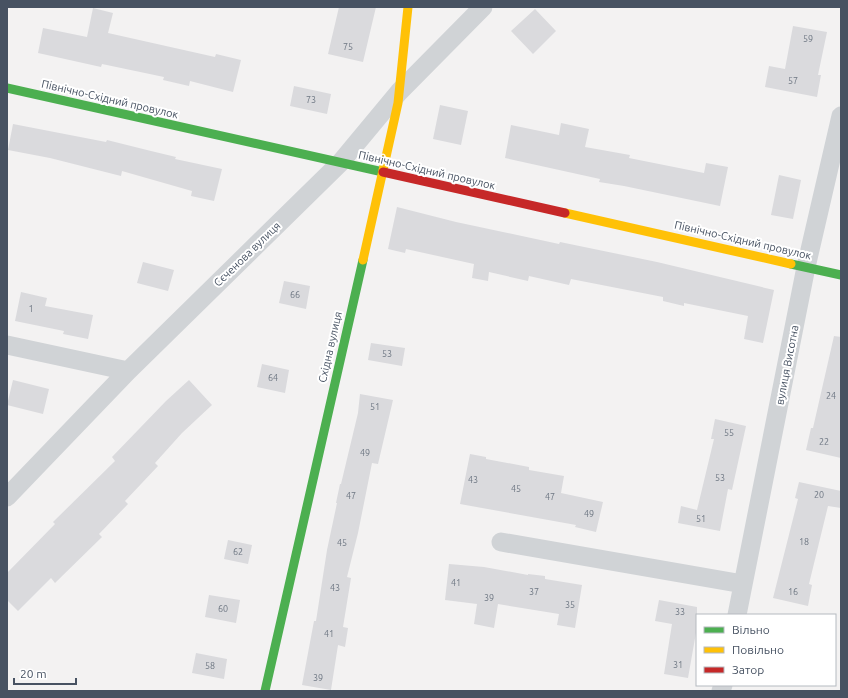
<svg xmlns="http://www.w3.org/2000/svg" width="848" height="698" font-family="Ubuntu,sans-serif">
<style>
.building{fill:#dadadd}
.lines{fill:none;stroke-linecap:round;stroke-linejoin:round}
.street{stroke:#d0d3d6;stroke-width:19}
.fast{stroke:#4caf50;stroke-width:9}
.slow{stroke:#ffc107;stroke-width:9}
.jam{stroke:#c62828;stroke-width:9}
.labels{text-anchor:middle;stroke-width:4;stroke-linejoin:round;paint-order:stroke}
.number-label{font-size:9px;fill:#6d7682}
.street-label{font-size:11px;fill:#475262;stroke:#fff}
</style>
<rect width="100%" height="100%" fill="#f3f2f2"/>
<!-- building -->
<path class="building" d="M339,7H376L363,62L328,54Z
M93,8L113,13L108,33L215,57L216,54L241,60L233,92L190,81L189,86L163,80L164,77L102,64L101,67L38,53L43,28L87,37Z
M535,9L556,31L533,54L511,31Z
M793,26L827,32L818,75H821L817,97L765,87L769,66L785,69Z
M294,86L331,94L327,114L290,106Z
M440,105L468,111L461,145L433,139Z
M561,123L589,129L585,147L630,155L629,158L704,173L706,163L728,167L720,206L624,186L599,182L600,179L505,158L511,125L559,135Z
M13,124L106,142L107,140L151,151L176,157L175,159L222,169L214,201L191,196L192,191L122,171L121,176L50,158L8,150Z
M779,175L801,180L793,219L771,215Z
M397,207L456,222L559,244L560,242L657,262L774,290L763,343L744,339L748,316L684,303V306L663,301V297L571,279L569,285L529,276L528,281L489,272L488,281L472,278L474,264L406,249L405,253L388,249Z
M143,262L174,270L168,291L137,283Z
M284,281L310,286L306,309L279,303Z
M21,292L47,298L45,306L93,315L88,339L63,334L64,331L15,321Z
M834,336L841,337V458L806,450L811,428H813Z
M371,343L405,348L402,366L368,360Z
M262,364L289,370L285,393L257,387Z
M13,380L49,389L43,414L7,405Z
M189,380L212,405L182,433L155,463L158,466L125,501L128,504L99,534L102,537L55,583L51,578L18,611L7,600V573L55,524L53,522L115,461L112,457L166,401Z
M360,394L393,400L378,464L372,463L358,533L347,577L351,578L343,627L348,628L345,647L338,645L331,690L302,685L314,621H316L327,550L337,503H336L340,484H341L358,413Z
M715,419L746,426L732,490L728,489L720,531L678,523L681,506L697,510L714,439H711Z
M470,454L486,457V459L529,467V470L564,476L561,493L603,502L596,532L575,527L576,525L460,504Z
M799,482L841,491V508L828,506L809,584L812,585L808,606L773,598L798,499L795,498Z
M228,540L252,545L248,564L224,559Z
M449,564L484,567L528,575V574L545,576V579L582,585L575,628L557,625L559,614L498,604L494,628L474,624L477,604L445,600Z
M209,595L240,600L236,623L205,617Z
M659,600L697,607V627L688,678L664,674L672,624L655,621Z
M196,653L227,659L224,679L192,673Z"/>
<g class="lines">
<!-- street -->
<path class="street" d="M7,345L128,371
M7,497L128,371L340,163L399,92L483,7
M501,542L743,584
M737,615L806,267L841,116
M721,691L723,685"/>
<!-- fast -->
<path class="fast" d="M7,88L383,172
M791,264L841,275
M265,691L363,260"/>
<!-- slow -->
<path class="slow" d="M565,213L791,264
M363,260L398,103L408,7"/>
<!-- jam -->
<path class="jam" d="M383,172L565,213"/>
</g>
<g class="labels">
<!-- number labels -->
<g class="number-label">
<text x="808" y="42">59</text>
<text x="348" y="50">75</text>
<text x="793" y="84">57</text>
<text x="311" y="103">73</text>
<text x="295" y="298">66</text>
<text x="31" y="312">1</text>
<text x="387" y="357">53</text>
<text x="273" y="381">64</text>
<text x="831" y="399">24</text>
<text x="375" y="410">51</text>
<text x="729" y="436">55</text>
<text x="824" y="445">22</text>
<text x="365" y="456">49</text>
<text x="720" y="481">53</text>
<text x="473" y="483">43</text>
<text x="516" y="492">45</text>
<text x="819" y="498">20</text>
<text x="351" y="499">47</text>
<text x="550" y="500">47</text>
<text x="589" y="517">49</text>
<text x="701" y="522">51</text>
<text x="804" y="545">18</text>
<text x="342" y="546">45</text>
<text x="238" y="555">62</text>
<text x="456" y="586">41</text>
<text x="335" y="591">43</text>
<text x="534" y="595">37</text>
<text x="793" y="595">16</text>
<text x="489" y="601">39</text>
<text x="570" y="608">35</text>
<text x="223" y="612">60</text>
<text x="680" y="615">33</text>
<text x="329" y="637">41</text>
<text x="678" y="668">31</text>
<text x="210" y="669">58</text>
<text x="318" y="681">39</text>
</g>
<!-- street labels -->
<g class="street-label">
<text transform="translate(110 99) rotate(13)" y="4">Північно-Східний провулок</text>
<text transform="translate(427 170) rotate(13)" y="4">Північно-Східний провулок</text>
<text transform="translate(743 240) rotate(13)" y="4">Північно-Східний провулок</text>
<text transform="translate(247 254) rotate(-44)" y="4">Сєченова вулиця</text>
<text transform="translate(330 347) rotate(-77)" y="4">Східна вулиця</text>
<text transform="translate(787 365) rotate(-79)" y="4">вулиця Висотна</text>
</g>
</g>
<!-- border -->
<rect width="848" height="698" fill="none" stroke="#475262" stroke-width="16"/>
<!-- legend -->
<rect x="696" y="614" width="140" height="72" fill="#ffffff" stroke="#b5bac0"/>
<rect x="704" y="627" width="20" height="6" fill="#4caf50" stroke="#b5bac0"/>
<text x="732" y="634" font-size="12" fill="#475262">Вільно</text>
<rect x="704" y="647" width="20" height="6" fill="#ffc107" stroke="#b5bac0"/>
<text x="732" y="654" font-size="12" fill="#475262">Повільно</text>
<rect x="704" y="667" width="20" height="6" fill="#c62828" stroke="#b5bac0"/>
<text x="732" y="674" font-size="12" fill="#475262">Затор</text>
<!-- scale -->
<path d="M14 678v6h62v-6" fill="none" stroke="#475262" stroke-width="2"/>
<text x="20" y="678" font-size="12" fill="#475262" stroke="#ffffff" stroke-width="3" paint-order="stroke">20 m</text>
</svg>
